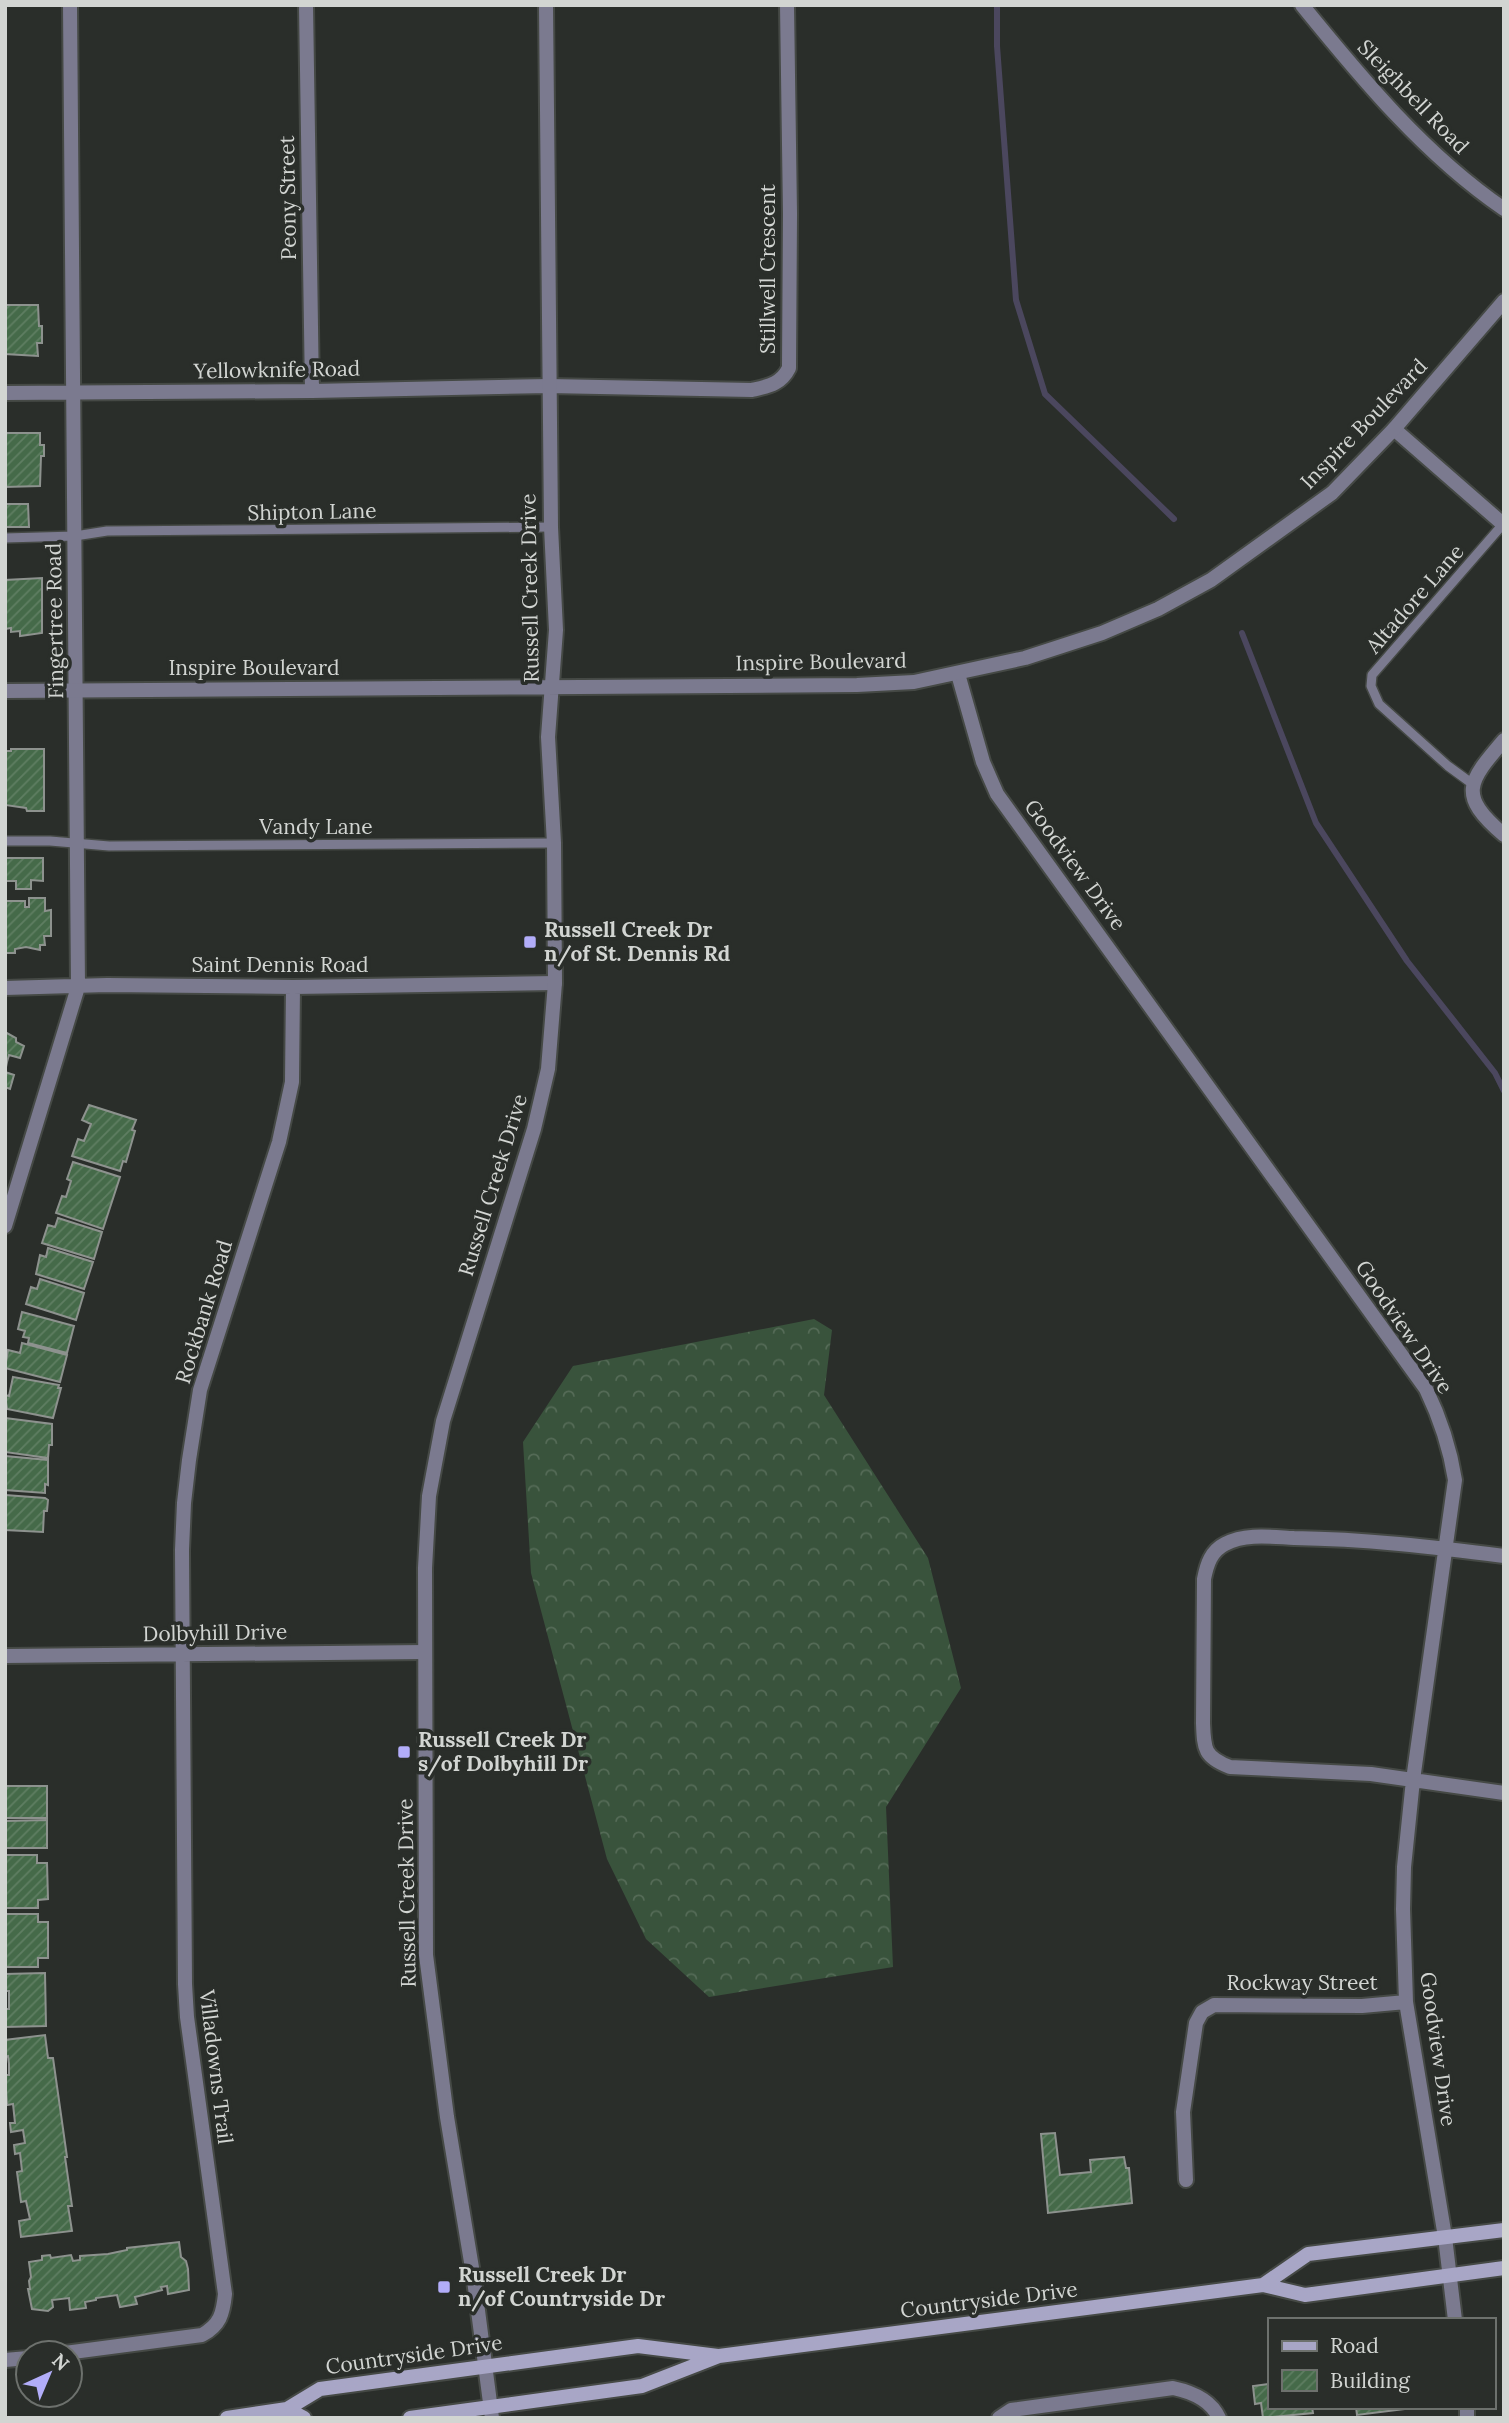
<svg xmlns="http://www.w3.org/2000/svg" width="1509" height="2423" font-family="Lora,serif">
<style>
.forest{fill:url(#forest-crowns)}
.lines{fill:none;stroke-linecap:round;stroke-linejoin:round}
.stream{stroke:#4b475e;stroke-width:6}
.building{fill:url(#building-hatch);stroke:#8d928e;stroke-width:2}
.service-casing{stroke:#454945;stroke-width:12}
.minor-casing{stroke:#454945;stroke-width:18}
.tertiary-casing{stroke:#454945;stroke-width:18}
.secondary-casing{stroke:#454945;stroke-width:18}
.service{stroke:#7b7a8f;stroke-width:9}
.minor{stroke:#7b7a8f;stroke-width:14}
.tertiary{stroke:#7b7a8f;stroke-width:14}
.secondary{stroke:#a8a6c6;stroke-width:14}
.poi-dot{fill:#b2adf9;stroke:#2a2e2a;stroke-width:2.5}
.labels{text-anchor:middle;stroke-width:7;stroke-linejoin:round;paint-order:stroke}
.street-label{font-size:21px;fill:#d2d5d2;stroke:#2a2e2a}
.poi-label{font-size:21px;font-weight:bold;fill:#d2d5d2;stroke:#2a2e2a;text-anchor:start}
</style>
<defs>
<pattern id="forest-crowns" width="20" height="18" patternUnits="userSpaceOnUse" patternTransform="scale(1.75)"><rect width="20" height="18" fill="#39533c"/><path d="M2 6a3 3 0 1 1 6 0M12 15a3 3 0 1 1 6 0" fill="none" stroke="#556b57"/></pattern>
<pattern id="building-hatch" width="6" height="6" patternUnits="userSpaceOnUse" patternTransform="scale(1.75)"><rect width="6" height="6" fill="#456a49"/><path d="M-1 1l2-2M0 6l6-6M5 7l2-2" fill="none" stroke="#5f7e62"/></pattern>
</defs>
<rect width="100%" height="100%" fill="#2a2e2a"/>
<!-- forest -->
<path class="forest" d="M814,1319L832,1330L824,1395L928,1558L961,1688L886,1807L893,1967L709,1997L646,1939L607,1859L531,1573L523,1442L573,1366Z"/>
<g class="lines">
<!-- stream -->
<path class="stream" d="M997,5V46L1016,300L1045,394L1174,519
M1242,633L1316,823L1407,961L1495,1073L1504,1091"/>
</g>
<!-- building -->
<path class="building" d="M5,305H38L39,326H42V343H37L38,356L5,354Z
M5,433H40V445H44V456H41L40,486L5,487Z
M5,504H28L29,527H5Z
M42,578V633L20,636V631L11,632V628L5,629V580Z
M11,749H44V811H27L26,808L5,805V751H11Z
M5,858H43V881L31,880V889H16V881H5Z
M29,898H45V911L51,910V936H44L45,945H40V950L26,947L15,949V953H5V901H25V907H29Z
M5,1032L16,1038V1042L24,1046L20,1058L9,1055L7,1062L5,1072L14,1075L10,1089L5,1087Z
M89,1105L136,1120L132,1130L135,1131L126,1162L123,1161L120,1171L72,1156L78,1139L84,1141L91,1124L82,1120Z
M73,1162L120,1177L103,1229L56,1213L62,1196L66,1197L71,1181L67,1179Z
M58,1218L102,1232L94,1259L42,1243L48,1225L55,1227Z
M48,1248L93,1262L84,1289L36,1274L40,1255L46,1257Z
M40,1279L84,1293L76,1320L26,1304L31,1287L37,1289Z
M22,1312L74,1326L67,1353L28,1343L29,1338L23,1337L25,1331L18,1329Z
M22,1343L67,1355L60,1382L5,1368L8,1350L20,1353Z
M13,1377L59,1385L58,1388H61L53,1418L7,1409L5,1395L9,1396Z
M5,1418L52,1424V1445H49L48,1458L5,1452Z
M5,1456L48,1460V1485L45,1484V1493L5,1490Z
M5,1495L45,1498L48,1500L47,1511H44L43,1532L5,1530Z
M5,1786H47V1818H5Z
M47,1820V1848H5V1821Z
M5,1855H37V1863H47L48,1899L38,1900V1908H5Z
M5,1914H38V1922H48V1958H38V1967H5Z
M45,1973L46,2026L5,2027V2009H9V1991H5V1974Z
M45,2035L48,2058H53L67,2157H65L72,2206H68L72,2231L21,2237L19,2221L30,2219L26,2201L21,2202L17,2172L22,2171L20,2153L15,2154L14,2145L25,2143L23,2130L11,2132L10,2123H15L13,2104L7,2105L5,2075H9V2064L8,2056L5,2057V2040Z
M1055,2133L1060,2175L1091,2172L1090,2160L1124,2157L1126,2168H1129L1132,2203L1048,2213L1041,2134Z
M179,2242L181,2257L186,2261L188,2269L189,2290L168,2294L167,2286L161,2287L162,2290L135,2297L137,2304L120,2307L117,2295L96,2298V2300L85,2302L86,2308L70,2310L69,2298L52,2300L53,2307L48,2311L32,2309L28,2289H30L29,2281L31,2277L29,2262L42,2260V2256L50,2255L51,2258L71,2255L73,2261L80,2260V2256L108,2254L127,2250V2248Z
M1269,2384V2407H1312L1313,2413L1263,2418L1261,2403L1255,2404L1253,2386Z
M1356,2407H1404V2409L1357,2415Z"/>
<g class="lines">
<!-- service casing -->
<g class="service-casing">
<path id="service" d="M5,538L75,536L107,531L551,527
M1474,785L1448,766L1379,704L1371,686L1372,675L1504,523
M5,841H50L109,846L554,843"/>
</g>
<!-- minor casing -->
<g class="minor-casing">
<path id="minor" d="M306,5L312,391
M1302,5C1362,79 1425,155 1504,209
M5,393L312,391L549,386L752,390C769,386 781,384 789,368L790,214L787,5
M1394,429L1504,525
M958,674L983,762L997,794L1426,1389C1440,1418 1450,1448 1455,1480L1413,1780L1404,1867L1403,1909L1406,2002L1445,2237L1455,2320
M1504,740C1468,782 1457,795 1504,835
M5,988L107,985L293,987L555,983
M5,1226L78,987L70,5
M1504,1556C1434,1547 1365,1539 1294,1538C1272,1537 1246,1533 1225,1544C1211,1551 1207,1564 1204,1579L1203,1723C1204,1749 1204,1757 1230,1767L1371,1774L1504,1793
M5,1656L425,1652
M1186,2180L1183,2112L1196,2023L1202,2012L1214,2005L1362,2006L1406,2002
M65,2353L202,2335C220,2325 223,2314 225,2294L187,2017L185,1984L182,1550L184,1503L189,1460L200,1390L279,1142L292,1082L293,987
M5,2360L28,2358
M1467,2407V2418
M999,2418L1011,2410L1173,2388C1192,2392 1211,2400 1219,2418"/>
</g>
<!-- tertiary casing -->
<g class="tertiary-casing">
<path id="tertiary" d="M5,691L857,685L914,682L1025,658L1102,633L1158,609L1211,580L1332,493L1394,429L1504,301
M492,2418L474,2280L447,2117L426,1955L425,1568L429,1496L443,1421L534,1129L548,1069L555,983L554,843L548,737L556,630L551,527L546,5"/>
</g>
<!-- secondary casing -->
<g class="secondary-casing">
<path id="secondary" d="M1263,2285L1308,2254L1504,2230
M287,2409L304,2418
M227,2418L287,2409L320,2389L638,2346L718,2356
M410,2418L642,2386L719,2356L1263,2285L1305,2295L1504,2268"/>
</g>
<!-- service -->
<use href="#service" class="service"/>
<!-- minor -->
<use href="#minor" class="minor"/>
<!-- tertiary -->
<use href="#tertiary" class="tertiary"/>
<!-- secondary -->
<use href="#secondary" class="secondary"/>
</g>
<!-- markers -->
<g class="poi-dot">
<rect x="523" y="935" width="14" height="14" rx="3.5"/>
<rect x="397" y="1745" width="14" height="14" rx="3.5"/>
<rect x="437" y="2280" width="14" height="14" rx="3.5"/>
</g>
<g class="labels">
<!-- street labels -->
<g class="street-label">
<text transform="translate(1413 97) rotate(46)" y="7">Sleighbell Road</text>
<text transform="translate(288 198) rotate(-91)" y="7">Peony Street</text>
<text transform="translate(768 269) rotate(-90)" y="7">Stillwell Crescent</text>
<text transform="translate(277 370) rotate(-1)" y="7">Yellowknife Road</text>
<text transform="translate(1364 424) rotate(-46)" y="7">Inspire Boulevard</text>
<text transform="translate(312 512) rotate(-1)" y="7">Shipton Lane</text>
<text transform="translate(530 588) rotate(-91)" y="7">Russell Creek Drive</text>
<text transform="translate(1415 599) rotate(-49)" y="7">Altadore Lane</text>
<text transform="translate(55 621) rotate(-91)" y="7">Fingertree Road</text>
<text transform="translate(821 662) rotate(-1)" y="7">Inspire Boulevard</text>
<text x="254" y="675">Inspire Boulevard</text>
<text x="316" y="834">Vandy Lane</text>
<text transform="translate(1075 865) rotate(54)" y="7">Goodview Drive</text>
<text x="280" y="972">Saint Dennis Road</text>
<text transform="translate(493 1185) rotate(-73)" y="7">Russell Creek Drive</text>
<text transform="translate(204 1312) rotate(-73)" y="7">Rockbank Road</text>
<text transform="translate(1404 1327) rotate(56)" y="7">Goodview Drive</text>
<text transform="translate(215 1633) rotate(-1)" y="7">Dolbyhill Drive</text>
<text transform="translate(407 1893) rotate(-91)" y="7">Russell Creek Drive</text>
<text x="1302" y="1990">Rockway Street</text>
<text transform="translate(1438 2049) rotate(82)" y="7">Goodview Drive</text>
<text transform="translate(216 2067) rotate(83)" y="7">Villadowns Trail</text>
<text transform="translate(989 2300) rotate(-7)" y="7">Countryside Drive</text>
<text transform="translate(414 2355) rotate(-8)" y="7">Countryside Drive</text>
</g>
<!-- poi labels -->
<g class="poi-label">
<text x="544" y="937">Russell Creek Dr<tspan x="544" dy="24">n/of St. Dennis Rd</tspan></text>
<text x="418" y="1747">Russell Creek Dr<tspan x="418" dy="24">s/of Dolbyhill Dr</tspan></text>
<text x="458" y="2282">Russell Creek Dr<tspan x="458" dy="24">n/of Countryside Dr</tspan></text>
</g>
</g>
<!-- border -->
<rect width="1509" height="2423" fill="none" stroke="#d2d5d2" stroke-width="14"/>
<!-- legend -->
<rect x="1268" y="2318" width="228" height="91" fill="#2a2e2a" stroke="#6d716d" stroke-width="2"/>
<rect x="1282" y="2341" width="35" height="10" fill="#a8a6c6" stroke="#6d716d" stroke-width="2"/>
<text x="1330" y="2353" font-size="21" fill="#d2d5d2">Road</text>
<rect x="1282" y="2370" width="35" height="21" fill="url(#building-hatch)" stroke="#6d716d" stroke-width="2"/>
<text x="1330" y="2388" font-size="21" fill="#d2d5d2">Building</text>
<!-- north arrow -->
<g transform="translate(49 2374) rotate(44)"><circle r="33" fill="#2a2e2a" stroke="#6d716d" stroke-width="2"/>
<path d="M0-5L12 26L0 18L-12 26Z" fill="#b2adf9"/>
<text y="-10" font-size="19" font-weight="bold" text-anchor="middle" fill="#d2d5d2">N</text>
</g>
</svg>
